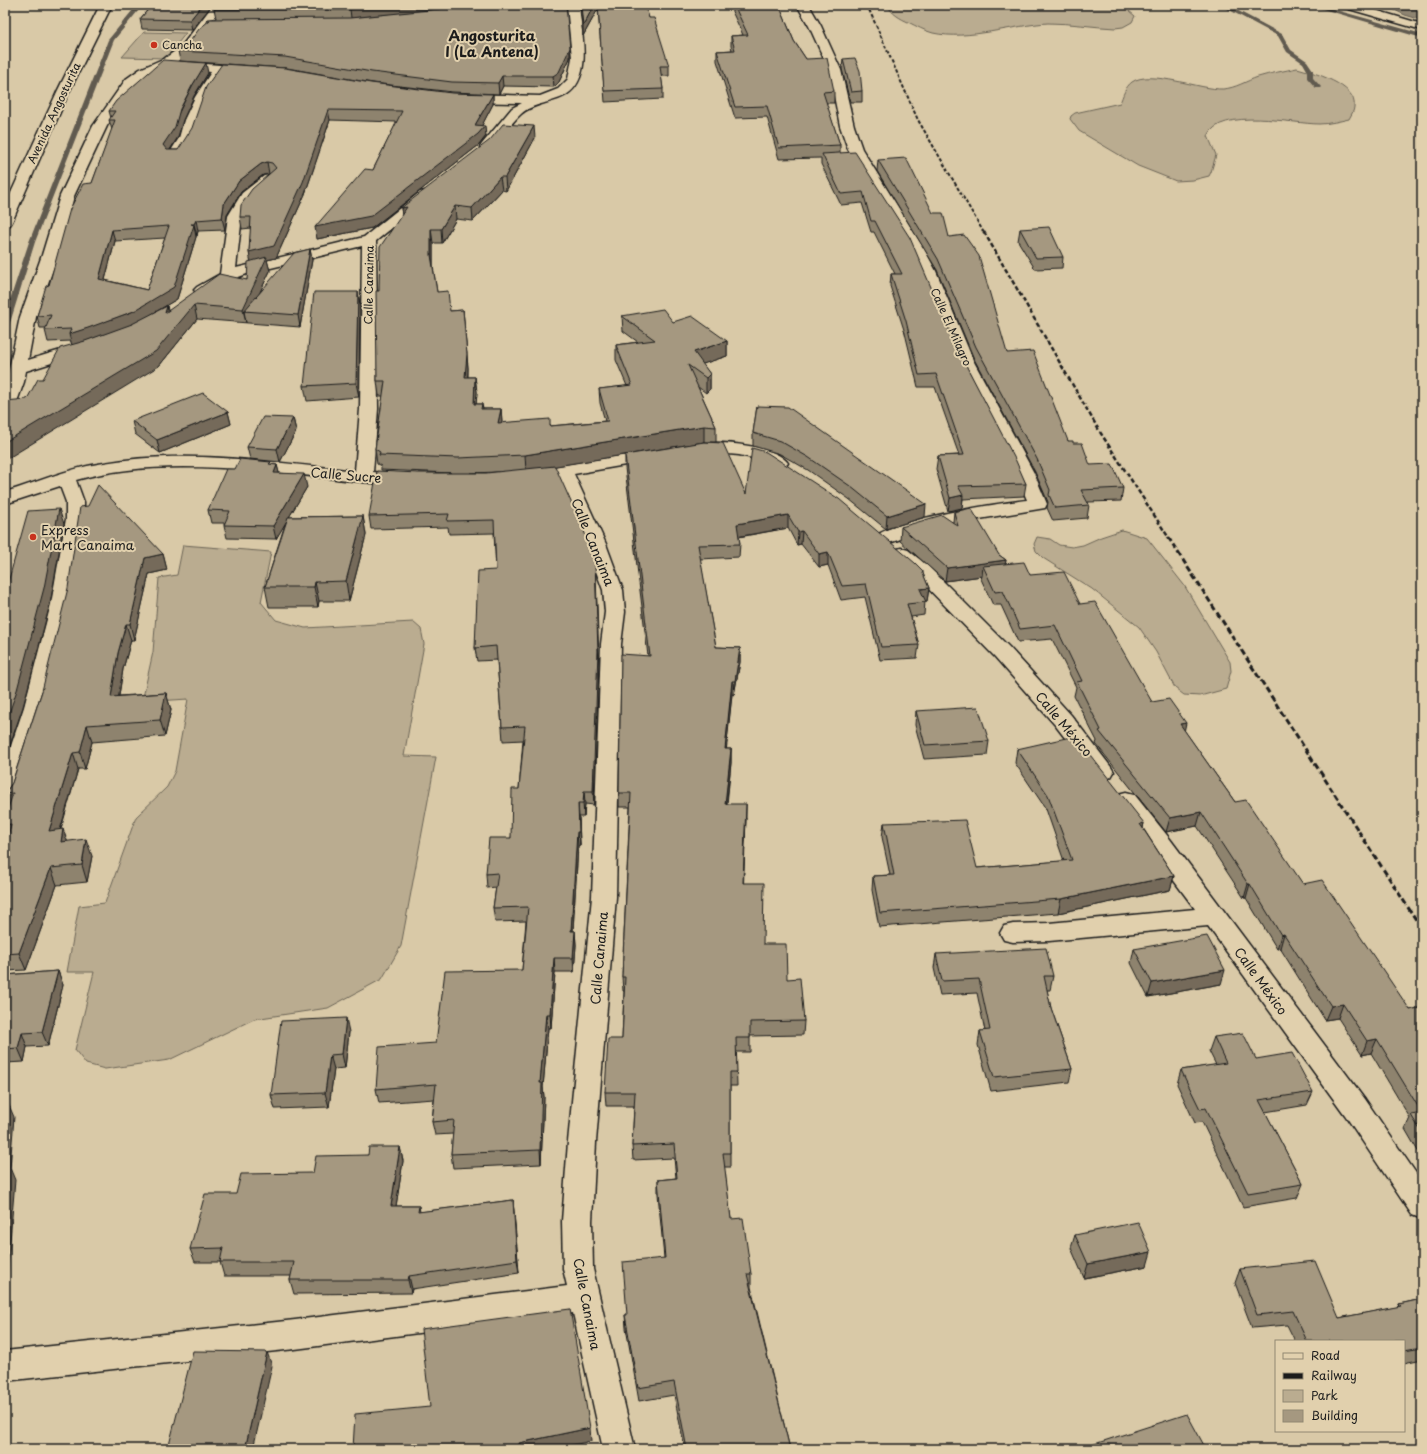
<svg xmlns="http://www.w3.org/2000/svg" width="1427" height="1454" font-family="'Playpen Sans',sans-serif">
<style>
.green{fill:#baac90;stroke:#6b6456}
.water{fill:#8e8471;stroke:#605a4f}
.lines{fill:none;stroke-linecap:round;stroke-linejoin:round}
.stream{fill:#605a4f;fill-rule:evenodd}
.minor-casing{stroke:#1c1c1c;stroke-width:3}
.highway-casing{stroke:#1c1c1c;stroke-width:3}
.minor{fill:#e1d0ad;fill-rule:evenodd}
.highway{fill:#e1d0ad;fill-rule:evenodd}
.rail-far2{stroke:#1c1c1c;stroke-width:2;stroke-dasharray:3.5 2;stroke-linecap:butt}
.rail-far1{stroke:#1c1c1c;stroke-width:2.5;stroke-dasharray:4.5 2.5;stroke-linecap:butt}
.rail{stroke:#1c1c1c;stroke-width:3;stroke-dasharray:6 3;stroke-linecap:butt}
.wall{fill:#8e836e;stroke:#1c1c1c;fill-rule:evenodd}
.shaded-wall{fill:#746a5a;stroke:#1c1c1c}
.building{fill:#a59880;stroke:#1c1c1c;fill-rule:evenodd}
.poi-dot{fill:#c8321e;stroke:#e1d0ad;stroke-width:1.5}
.labels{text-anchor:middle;stroke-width:4;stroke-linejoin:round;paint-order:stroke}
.far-poi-label{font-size:11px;fill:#1c1c1c;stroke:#e1d0ad;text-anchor:start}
.far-street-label{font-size:11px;fill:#1c1c1c;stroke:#e1d0ad}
.street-label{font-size:13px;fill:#1c1c1c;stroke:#e1d0ad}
.poi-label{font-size:13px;fill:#1c1c1c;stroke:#e1d0ad;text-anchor:start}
.far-district-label{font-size:14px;font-weight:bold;fill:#1c1c1c;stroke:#e1d0ad}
</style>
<rect width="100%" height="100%" fill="#d9c9a7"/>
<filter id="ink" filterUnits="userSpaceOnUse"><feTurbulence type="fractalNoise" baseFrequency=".025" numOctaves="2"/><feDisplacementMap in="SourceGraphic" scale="8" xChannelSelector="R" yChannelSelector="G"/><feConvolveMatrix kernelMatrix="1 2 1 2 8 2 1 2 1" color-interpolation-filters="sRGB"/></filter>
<g filter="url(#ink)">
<!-- green -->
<path class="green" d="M888,5H1122L1135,16L1132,22L1123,27L1115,28C1093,27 1070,23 1048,23C1013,25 968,41 933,33C925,31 916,26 908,22C901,19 890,13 888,5Z
M144,32L186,33L166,58L122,57Z
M1297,68C1312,72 1358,85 1354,107C1354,111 1351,115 1349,119C1340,121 1329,124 1319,124C1295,124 1219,107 1208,136L1216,155L1211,172L1209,176L1193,180L1176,181L1138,166L1079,131L1070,119L1071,116L1075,113L1120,103C1123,96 1125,87 1132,82C1150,69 1201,90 1223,89C1236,88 1246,81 1258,77C1271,73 1284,71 1297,68Z
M1122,530L1147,538L1184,585L1230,662L1231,671L1226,689L1200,696L1184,695L1175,688L1156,652L1139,627L1092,589L1043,558L1036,551L1034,544L1037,537L1050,539L1059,545L1072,547L1083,545L1101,537Z
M183,545L271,552L261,602L276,620L305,628L413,622L421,629L424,644L404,756L436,757L401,946L382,979L328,1008L254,1019L169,1060L105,1069L86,1064L75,1050L94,972H67L79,906L105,903L136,817L167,787L175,771L188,699L142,702L153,652L159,578L177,575Z"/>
<!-- water -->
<path class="water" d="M1384,5H1422V20L1405,15Z"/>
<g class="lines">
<!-- stream -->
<path class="stream" d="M137,5H143L114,40L35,242L9,326L5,328V315L29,242L108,40Z
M1220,5H1227L1282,34L1291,50L1307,61L1313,70V78L1321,87L1320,88H1316L1307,78V70L1303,63L1287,52L1278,36Z
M1309,5H1318L1422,34V38Z"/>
<!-- minor casing -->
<g class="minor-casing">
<path id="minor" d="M213,5H225L189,53L173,64L148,75L134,85L107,126L74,196L58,255L36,317L28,360L84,343L90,345L92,348L90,351L26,371L24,382L14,410L11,414L5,415V388L20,317L42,255L60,196L93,126L126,79L140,69L165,58L181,47Z
M567,5H579C581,32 594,77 566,95C553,103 533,103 521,114C510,124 501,138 492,150H482L480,147L482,144L512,108L522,103L462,102L458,101L456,98L458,95L462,94L540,96L558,89L568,79L572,58Z
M797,5H809L821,26L841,70L854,126L862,149L924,249L936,271L973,360L1034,473L1047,504L1045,508L943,525L883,545L876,543L873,539C887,520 1000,503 1027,500L1016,473L957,360L920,271L910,249L848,149L840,126L829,70L809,26Z
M1340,5H1358L1422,24V30L1342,7Z
M178,62L248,67L252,68L254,71L252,74L223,73L207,97L198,120L193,138L179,160H169L167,157L179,138L184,120L195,97L211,72L174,69L172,66L174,63Z
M269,175L274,176L276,179L253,199L242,216L236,268L364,237L420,192L425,191L430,192L432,195L376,241L378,409L373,472L412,476L415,480L412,484L406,486C303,478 176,451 76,480L84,502V519L71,604L46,707L17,799L13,805L5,807V764L24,707L51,604L66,519V502L60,486L5,504V492C36,483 66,469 98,464C183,448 270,462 355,471L360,409L362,246L250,273C244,275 237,277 232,280C220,285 209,297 197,293L194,290L197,287L220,274L228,216L242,193L264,176Z
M706,443C726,442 776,446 788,463L785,467L779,468L773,467L753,458L739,455L717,453L696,454L690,453L687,449L690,445Z
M654,450L660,451L663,455L660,459L574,474L606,544L623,590L625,612L621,644L616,897L596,1142L592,1221L593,1269L635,1449H603L573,1313L295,1349L5,1381V1351L295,1320L567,1286L563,1269L562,1221L568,1142L592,897L601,644L605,612L603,590L586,544L557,477L528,481L522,480L519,476L522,472Z
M901,548L908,550L929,567L1009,647L1071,715L1111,767L1114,772L1111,777L1103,780L1095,777L1055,725L995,657L915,575L891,554L894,550Z
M1126,792L1134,794L1170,839L1365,1099L1422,1182V1219L1412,1215L1345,1115L1208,926L1049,941L1013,942L1004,940L1000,933L1004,926L1013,924L1049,923L1195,909L1114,800L1118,794Z"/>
</g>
<!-- highway casing -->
<g class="highway-casing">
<path id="highway" d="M100,5H112L69,92L12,222L10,225L5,226V206L57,92Z"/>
</g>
<!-- minor -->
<use href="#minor" class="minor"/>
<!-- highway -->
<use href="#highway" class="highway"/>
<!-- rail-far2 -->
<path class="rail-far2" d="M867,5L918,120L984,233"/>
<!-- rail-far1 -->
<path class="rail-far1" d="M984,232L1100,432L1169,538"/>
<!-- rail -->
<path class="rail" d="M1168,537L1422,929"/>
</g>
<!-- wall -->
<path class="wall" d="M139,5H212L192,30L142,29L140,19L149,8H140Z
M580,5H645L649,18L669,66V76H661L663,89V99L605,102L598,9L583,36Z
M729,5H779L794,41L806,59L834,91V103H826L840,145V152L957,348L1026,484L1024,496L963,499L962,508L948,511L936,469L938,456L959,455L935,387H918L905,333L890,286L891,274H895L874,232H871L862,203L841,205L821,164V158L779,159L767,117L735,118L717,61V51L732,50L731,46V36L743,35Z
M214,9H440L570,48V58L559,82L554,87L503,86L499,94L453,92L373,83L287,68L180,61L178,51L188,44L207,23L206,20L216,18Z
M843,59L862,91V102H850L842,69Z
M208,73L194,96L183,120L178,137L169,150H178L371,83L452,93L493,94V104L482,125L486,136L479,145L372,228L317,239L373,170L397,122L330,120L305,194L276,258L267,260L270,271L260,292L310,249L312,260L300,327L197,319L159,366L27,399L72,345L71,341L48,342L45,330L46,328H40L37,316L49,285L92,183L112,130L109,120L111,118L109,111ZM269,174L240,217L242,229L251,228L249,252L251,261L247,280L168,311L167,306L149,315L177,299L196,237V236H197L198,231L225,230L227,215L241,192L263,175ZM165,238L147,290L105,280L115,241Z
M535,138L506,191L502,190L473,221L456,219L442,243H433V266L437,292L450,311L463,310L468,368V377H475L477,392L476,404H482L483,409H501L502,423L550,426L605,421L600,403L599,389L627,386L616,360V345L638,342L623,331L622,316L673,322L727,341V356L702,364L710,374V389L706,393L698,387L716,427V442H704L554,466L596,575L599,665L594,805L585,804L584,817H579L580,845L578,846L573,931H575L576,945L574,972H555L551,1028H548L543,1087L544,1097L541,1164L453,1168L451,1154L453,1134L435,1135L432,1122L434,1099L379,1103L376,1089L436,1043L522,970L526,921L495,922L493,908L496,887L487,888L486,874L511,838L519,789L523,740L503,741L497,660L477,661L475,648L496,570L494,533L449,534L448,527L371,529L369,516L418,473H451L381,470V466L377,464L375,449L383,396H379L377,381L379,291L402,215L401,208ZM499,472L486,473H470Z
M878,160L933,213L949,237L1007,353L1068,441L1073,443L1090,465L1123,488L1121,501L1088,502L1089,505L1087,518L1053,521L1047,508L1048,502L1035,472L974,359L937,270L877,171Z
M1020,229L1063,257L1062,268L1035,269L1018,241Z
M358,292L360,305L359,397L307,401L304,386Z
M757,406L925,517L886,529L849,499L808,470L780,454L753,446V433Z
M228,412L231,424L160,453L135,434L132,421Z
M293,418L296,431L280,462L250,459L247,447Z
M625,455L746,494L923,571V574L929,588L927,601H925L924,615L911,617L919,645L917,658L880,660L865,597L841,600L828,565L819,567L801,544L797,545L788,528L739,537L740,544L739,557L700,559L716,647L740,648V662L734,695L732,694L726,749H731V763L727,804L746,818L743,883L763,944L787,979L804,1021L803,1035L750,1036V1052H736L737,1086H730V1167H724L731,1219L751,1274V1287L790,1449H685L674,1395L639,1401L626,1328L625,1315H627L664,1258L658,1194V1180L676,1178L674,1158L633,1160L632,1146L634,1106H606L605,1092L622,1039L624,991H623L622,977L630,807H619V793L648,656L625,468Z
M271,464L277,465L279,473L307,487L289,517L363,516L366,535L349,601H319L318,607H269L265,587L286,521L276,539L227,538L224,525L225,523H211L208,510L235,469Z
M954,512L999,555L1006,560L1005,564L1030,575L1080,604L1152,702L1184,730L1235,802L1303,884L1410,1010L1422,1007V1158L1405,1129L1410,1118L1371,1053L1362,1055L1338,1018L1325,1020L1280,948L1277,949L1246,898H1244L1197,826L1166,832L1096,744L1097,741L1074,696L1076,687L1052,639L1018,642L1001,605H993L981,579L982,576L945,581L900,541L901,527L953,522Z
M163,554L167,570L149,574L134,640H131L123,669L119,696L166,693L171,710L165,736L92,742L85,769H78L61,829L67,841L92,856L87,882L57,885L26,970L5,971V850L8,838L5,830V818L7,811L5,812V790L8,789L12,783L42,691Z
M916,711L989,741L987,755L924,759L915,725Z
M1017,749L1144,823L1143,828L1174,876L1170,890L1058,913L879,927L872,890L873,876L890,875L882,837L884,823L977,868L1064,861L1046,809L1015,763Z
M1134,949L1221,984L1148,997L1131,963Z
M936,954L1053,976L1050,990H1047L1051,1008L1072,1069L1069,1082L991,1091L978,1045L980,1031H985L977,993L940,995L934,968Z
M58,971L63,985L48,1046L27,1047L24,1062L5,1063V975Z
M349,1032L345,1068L334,1069L329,1107L275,1109L271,1095Z
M1214,1037L1256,1059L1313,1092L1307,1105L1265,1112L1303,1184L1297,1198L1243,1207L1202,1122L1195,1123L1177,1084L1181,1070L1216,1065L1209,1051Z
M400,1147L403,1161L396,1206H419L420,1212L513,1200L514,1213L519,1273L412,1289L411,1293L294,1294L290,1280L291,1276H224L220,1262H195L190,1249L236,1194L313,1173L368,1155Z
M1075,1235L1147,1266L1084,1278L1071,1248Z
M1240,1269L1339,1318L1398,1307L1399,1304L1422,1299V1359L1404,1363V1341H1295L1287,1325L1252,1328L1235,1283Z"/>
<!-- shaded-wall -->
<path class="shaded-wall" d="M202,5H212L192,30L190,20Z
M387,5H445L438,10L351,18L350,9Z
M594,5H598V9L583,36V26Z
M570,48V58L559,82L554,87L553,76Z
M206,63L208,73L194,96L183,120L178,137L166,156L163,145L192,86Z
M502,76L503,86L499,94L498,83Z
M493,94V104L477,135L485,126L486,136L479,145L372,228L317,239L315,227L475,125Z
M328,110L330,120L305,194L276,258L267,260L270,271L251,311H244L246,323L243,309L251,264L249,252Z
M534,126L535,138L506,191L505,177Z
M267,162L269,174L263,175L241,192L227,215L225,230L222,218L224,204L239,181L261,164Z
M500,177L502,190L473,221L472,208Z
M455,206L456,219L442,243L441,229Z
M407,207L403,222L401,208Z
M196,220L198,231L197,236L194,224Z
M194,225L196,237L177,299L137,323L72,346L69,334L134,311Z
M431,229L433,243V269L431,255Z
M112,230L115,241L102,291L99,279Z
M310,249L312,260L300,327L298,315Z
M358,292L360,305L359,397L356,383Z
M194,305L197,319L159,366L5,460V442Z
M167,306L170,320L165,313Z
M463,310L468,368L467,392L465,377Z
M727,341V356L694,367V352Z
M710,374V389L706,393V378Z
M475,377L477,392L475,419L474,404Z
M501,409L502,424L498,423Z
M228,412L231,424L160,453L157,440Z
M293,418L296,431L280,462L277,449Z
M704,426V442L526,471L525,455Z
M277,465L280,477L274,473Z
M304,474L307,487L276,539L273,526Z
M963,495L962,508L948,511L950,498Z
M926,504L925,517L886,529L887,516Z
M59,509L64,524L50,604L23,707L5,759V725Z
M788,515V528L736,537L737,524Z
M363,516L366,535L349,601L346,581Z
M802,531L801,544L797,545L798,532Z
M828,552V565L819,567V554Z
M163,554L167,570L149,574L134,640L130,624L145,558Z
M1006,560L1004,573L983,566L982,576L945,581L947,568Z
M595,562L599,665L594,805L593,791Z
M315,582L319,601L318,607L314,587Z
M929,588L927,601L919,602L920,589Z
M126,624L131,640L123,669L116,713L111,697L118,653Z
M740,648V662L734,695L735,681Z
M732,681V694L725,763V749Z
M166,693L171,710L165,736L160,720Z
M1186,723L1183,737L1180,724Z
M87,725L92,742L85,769L80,752Z
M731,749V763L725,817V804Z
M73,753L78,769L55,847L49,831Z
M584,791L585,804L584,817L583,803Z
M578,803L579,817L580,845L579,832Z
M746,804V818L743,897V883Z
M1201,812L1197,826L1166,832L1170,818Z
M1144,823L1141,837L1140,824Z
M63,829L69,846L61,842Z
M577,832L578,846L572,945L571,931Z
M86,839L92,856L87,882L82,865Z
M51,868L57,885L26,970L19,953Z
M1174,876L1170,890L1058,913L1061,899Z
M1248,884H1250L1246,898H1244Z
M575,931L576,945L574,972L573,958Z
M1284,934L1280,948L1277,949L1281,935Z
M554,958L555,972L551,1028L550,1014Z
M1225,970L1221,984L1148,997L1152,983Z
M58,971L63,985L48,1046L42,1032Z
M1343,1004L1338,1018L1325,1020L1331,1006Z
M546,1014L548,1028L543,1087L544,1097L541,1164L540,1150V1083Z
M346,1018L349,1032L345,1068L342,1054Z
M22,1033L27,1047L24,1062L18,1048Z
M1377,1039L1371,1053L1362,1055L1367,1041Z
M330,1055L334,1069L329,1107L325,1093Z
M5,1096L14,1117L10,1168L15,1180L5,1302Z
M400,1147L403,1161L394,1219L391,1206Z
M513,1200L514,1213L519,1273L517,1260Z
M1151,1252L1147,1266L1084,1278L1088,1264Z
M409,1276L412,1289L411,1293L408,1280Z
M267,1352L272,1366L253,1449H245Z
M590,1428L591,1441L555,1449H520L519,1443Z"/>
<!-- building -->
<path class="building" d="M152,5H202L190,20L140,19Z
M217,5H387L350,9H214Z
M450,5H566L570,48L559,72L553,76H502L498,83L452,82L372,72L285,57L178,51L188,44L199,29L210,20H206L207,19L350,18L439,9Z
M581,5H594L583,26Z
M598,5H645L649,18H654L669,66H660L663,89L604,91Z
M734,5H779L794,41L806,59L827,58L834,91L823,92L840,145L779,148L767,106L735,107L717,51L735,50L731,36L748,35Z
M855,58L860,71L862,91L851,92L843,59Z
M163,60L206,63L192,86L180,109L175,127L163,145L167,150H178L192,128L206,87L222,64L285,68L371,83L452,93L493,94L475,125L485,126L478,134L371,216L315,227L365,169L373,170L402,111L328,110L303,182L274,246L249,252L251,217H240L241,205L252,189L276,168L272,163L267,162L261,164L239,181L224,204L222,218L196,220L194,224H191L194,225L174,287L134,311L88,328L69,334L71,329L45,330L51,315L37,316L46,286L49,285L70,209L83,184L92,183L115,120H109L115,111H109L116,101ZM169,226L147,290L99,279L112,230Z
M503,124L534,126L505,177H500L472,208L455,206L441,229H431V255L437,292L448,291L450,311L463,310L467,354L465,377H475L474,404H482L481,409H501L498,423L550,419V426L608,421L599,389L632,385L616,345L655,340L622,316L663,309L673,322L692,316L727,341L694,352L710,374L706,378L688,365L716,427L704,426L525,455L458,458L379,455L380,452L375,449L385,381H377L376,291H379L380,247L407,207L401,208L490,140Z
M855,152L910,238L957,348L1016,461L1026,484L958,486L963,495L950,498L938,456L964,455L936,374L919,375L906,321L891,274H902L875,221H871L863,192L841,194L822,154Z
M906,158L933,213H943L949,237L964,235L979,256L1007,353L1033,351L1068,441H1073V443H1082L1090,465L1112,464L1123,488L1081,490L1089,505L1055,508L1049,495L1050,490L1037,459L976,347L938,259L878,160Z
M1049,227L1063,257L1036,258L1020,229Z
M310,249L298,315L244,311L294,253Z
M267,257L243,309L194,305L156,351L5,442V401L27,399L38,379H43L60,348L85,341L132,324L167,306L165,313L219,274L247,280L248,262Z
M314,292H358L356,383L304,386Z
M203,393L228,412L157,440L132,421Z
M757,406L788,407L926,504L887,516L850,486L808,457L780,441L753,433Z
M263,417L293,418L277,449L247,447Z
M704,442L723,443L746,494L752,448L766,452L839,499L915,563L923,571H922L929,588L920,589L926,602L907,604L919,645L881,647L866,584L842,586L828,552L819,554L802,531L798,532L788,515L737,524L740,544L698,545L716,647L740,648L735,681H732L725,749H731L725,804H746L743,883H764L763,944H786L787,979L800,978L804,1021L750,1022V1038H736L737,1072H730V1153H723L731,1219L743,1218L751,1274H747L790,1449H687L674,1382L638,1388L625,1315H627L623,1262L665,1258L658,1180L677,1178L674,1144L632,1146L635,1092H605L608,1039H622L625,977H622L631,793H619L621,654L650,656L625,455Z
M240,459L271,462L269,464L277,465L274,473L304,474L273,526L224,525L230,511L208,510L226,469H235Z
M555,466L584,531L595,562L598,651L593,791H584L583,803H578L579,832H577L571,931H575L573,958H554L550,1014H546L540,1083H542L540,1150L451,1154L454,1120L432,1122L436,1084L376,1089L379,1047L436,1043L445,971L522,970L528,907L493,908L498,873L486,874L489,838H511L512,789H519L525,726L502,727L496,646L475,648L478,571L496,570L494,520L447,521L449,514L369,516L377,471L418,473H486Z
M98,485L163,554L145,558L130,624H126L118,653L111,697L166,693L160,720L87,725L80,752L73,753L49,831L63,829L61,842L86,839L82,865L51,868L19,953L5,954V879L7,873L5,874V850L11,824L5,825V818L13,793L5,794V790L8,789L12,783L42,691L68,588L80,507L88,506Z
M971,508L999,555L1006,560L947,568L901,527L942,515L958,526L954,512Z
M59,509L44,588L17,690L5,725V586H7L28,511Z
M363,516L346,581L315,582L314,587H265L288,517Z
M1024,562L1030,575L1064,572L1080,604L1095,602L1152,702L1169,699L1186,723L1180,724L1235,802L1246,800L1303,884L1322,880L1410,1010L1422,1007V1133L1411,1115L1422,1113L1377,1039L1367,1041L1343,1004L1331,1006L1284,934L1281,935L1250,884H1248L1201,812L1170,818L1099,731L1101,730L1077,682L1082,681L1055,625L1020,629L1003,591L995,592L983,566Z
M978,707L989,741L925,745L916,711Z
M1075,736L1144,823L1140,824L1174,876L1061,899L880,913L873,876L894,875L884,823L965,820L977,868L1072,860L1048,795L1017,749Z
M1207,936L1225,970L1152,983L1134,949Z
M1046,948L1053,976H1044L1051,1008L1072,1069L994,1077L980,1031L990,1030L979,979L942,981L936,954Z
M58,971L42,1032L22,1033L18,1048L5,1049V975Z
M346,1018L342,1054L330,1055L325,1093L271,1095L281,1021Z
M1243,1033L1256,1059L1292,1053L1313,1092L1259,1100L1303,1184L1248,1193L1206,1108L1200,1109L1181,1070L1226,1063L1214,1037Z
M369,1147H400L391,1206H419L418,1212L513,1200L517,1260L409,1276L408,1280H290L294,1262H220L223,1248L190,1249L205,1194H236L241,1174L313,1173L316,1156L368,1155Z
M1138,1222L1151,1252L1088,1264L1075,1235Z
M1315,1261L1339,1318L1401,1306L1399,1304L1422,1299V1348L1404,1351V1341H1307L1293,1311L1257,1315L1240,1269Z
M570,1309L590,1428L519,1443L520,1449H353L355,1414L430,1407L421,1329Z
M193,1351L267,1352L245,1449H168Z
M1187,1414L1206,1449H1079Z"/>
</g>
<!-- markers -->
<g class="poi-dot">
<circle cx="154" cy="45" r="4"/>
<circle cx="33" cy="537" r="4"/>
</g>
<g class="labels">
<!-- far-poi labels -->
<g class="far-poi-label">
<text x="162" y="49">Cancha</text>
</g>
<!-- far-street labels -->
<g class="far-street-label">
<text transform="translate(54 113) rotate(-65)" y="4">Avenida Angosturita</text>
<text transform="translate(369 285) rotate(-89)" y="4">Calle Canaima</text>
<text transform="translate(951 327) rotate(66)" y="4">Calle El Milagro</text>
</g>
<!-- street labels -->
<g class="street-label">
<text transform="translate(346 475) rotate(5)" y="5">Calle Sucre</text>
<text transform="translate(593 542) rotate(68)" y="5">Calle Canaima</text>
<text transform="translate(1064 724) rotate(50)" y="5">Calle México</text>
<text transform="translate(599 958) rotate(-85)" y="5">Calle Canaima</text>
<text transform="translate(1261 981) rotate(54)" y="5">Calle México</text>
<text transform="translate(587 1304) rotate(79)" y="5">Calle Canaima</text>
</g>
<!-- poi labels -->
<g class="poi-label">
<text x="41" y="535">Express<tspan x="41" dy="15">Mart Canaima</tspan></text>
</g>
<!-- far-district labels -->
<g class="far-district-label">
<text x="492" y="41">Angosturita<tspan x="492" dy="16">I (La Antena)</tspan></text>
</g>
</g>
<!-- margin -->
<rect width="1427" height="1454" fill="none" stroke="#e1d0ad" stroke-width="20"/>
<rect x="10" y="10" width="1407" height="1434" fill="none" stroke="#1c1c1c" stroke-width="1.5" filter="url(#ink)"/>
<!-- legend -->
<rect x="1275" y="1340" width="130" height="92" fill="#e1d0ad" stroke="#928873"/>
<rect x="1283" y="1353" width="20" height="6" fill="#e1d0ad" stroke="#928873"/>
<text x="1311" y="1360" font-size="12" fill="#1c1c1c">Road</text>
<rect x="1283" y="1373" width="20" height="6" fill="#1c1c1c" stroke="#928873"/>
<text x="1311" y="1380" font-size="12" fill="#1c1c1c">Railway</text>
<rect x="1283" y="1390" width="20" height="12" fill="#baac90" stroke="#928873"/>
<text x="1311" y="1400" font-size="12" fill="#1c1c1c">Park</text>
<rect x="1283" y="1410" width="20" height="12" fill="#a59880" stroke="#928873"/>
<text x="1311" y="1420" font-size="12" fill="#1c1c1c">Building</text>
</svg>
